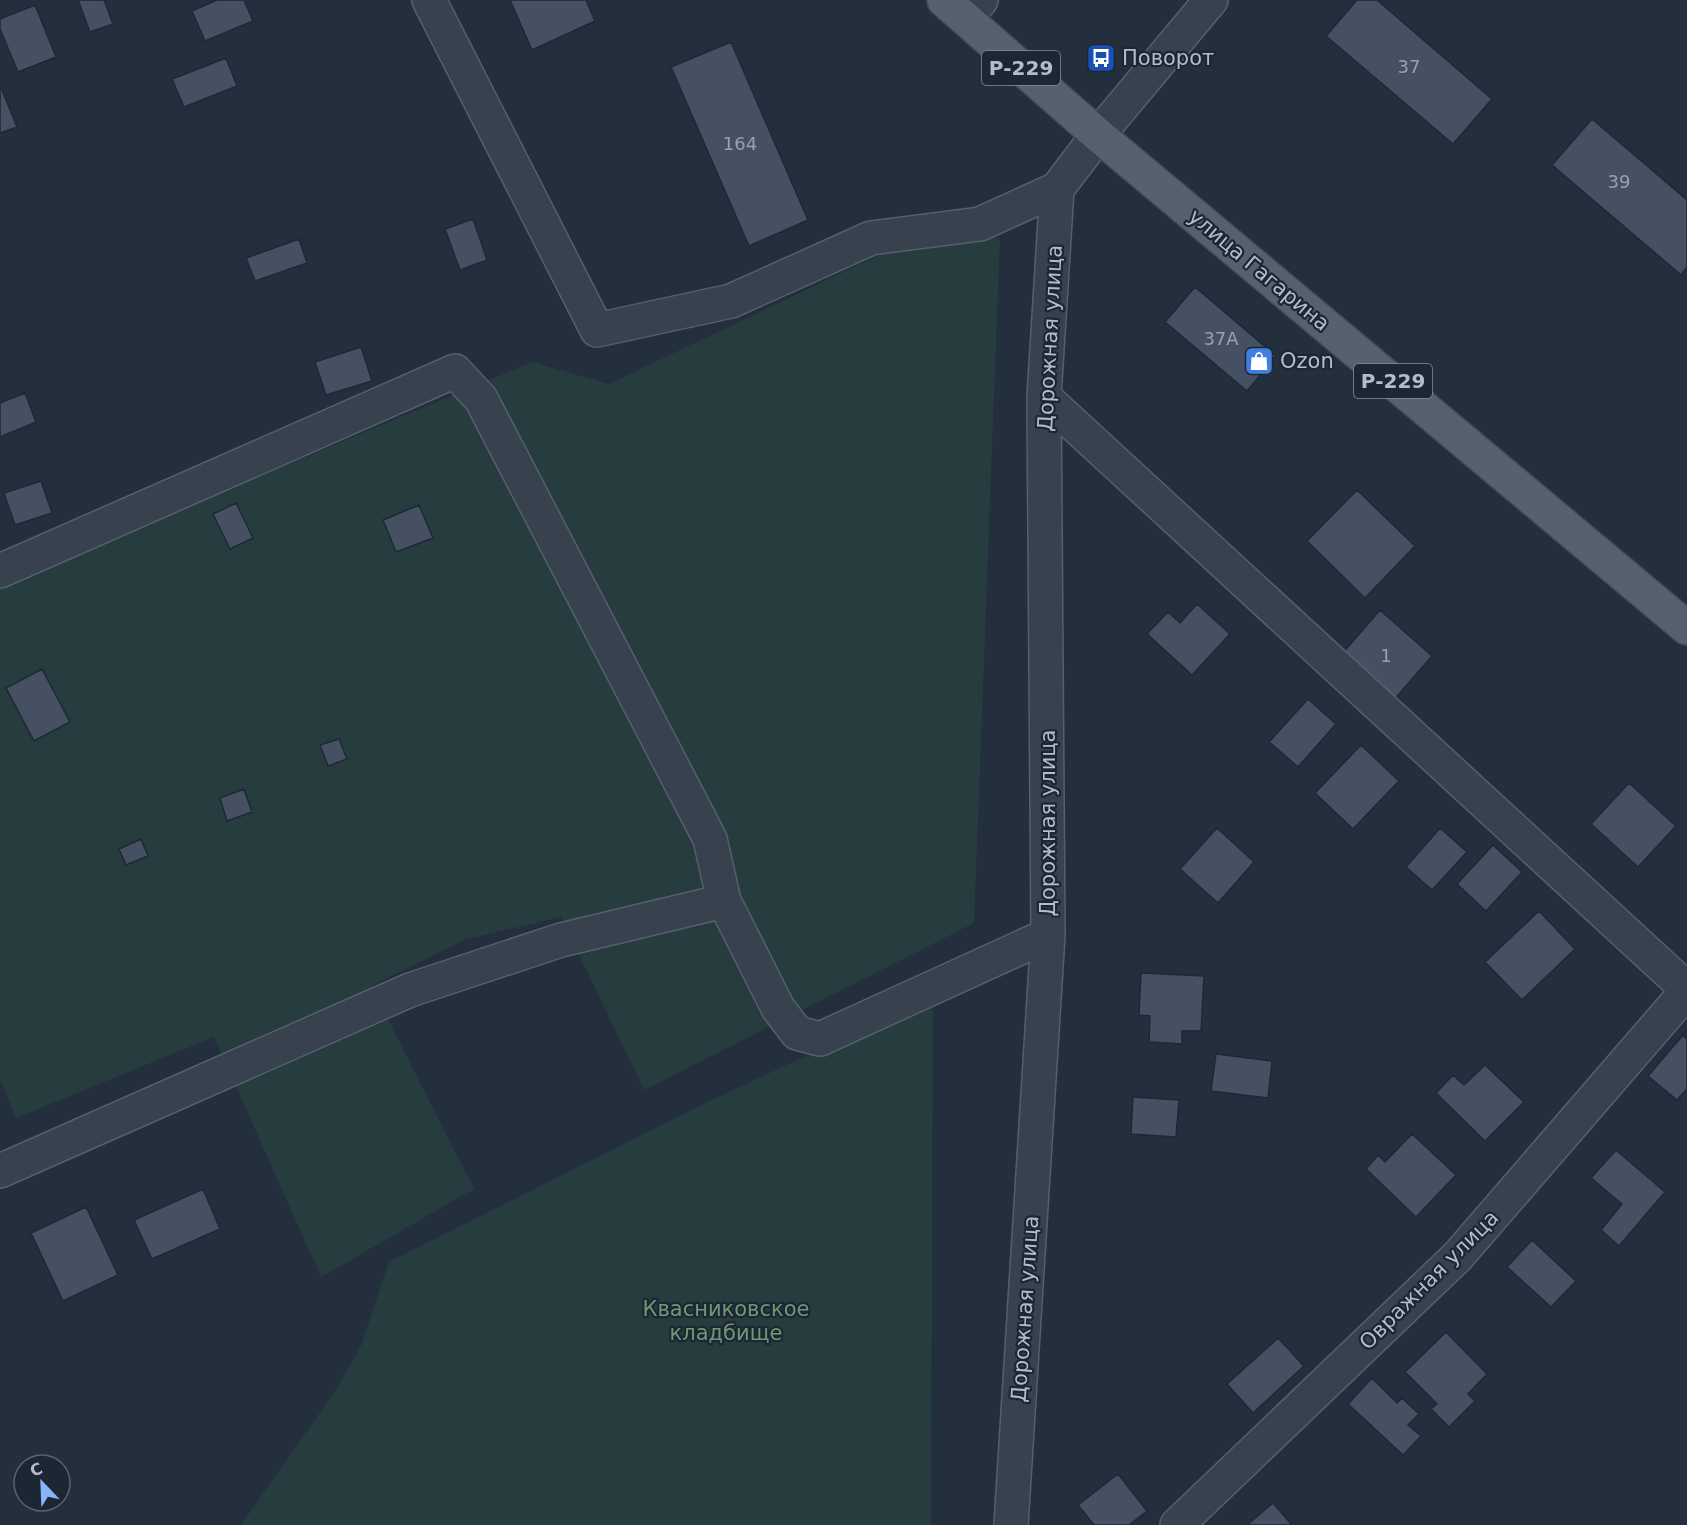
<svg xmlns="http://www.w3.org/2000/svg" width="1687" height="1525" font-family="'DejaVu Sans',sans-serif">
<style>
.green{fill:#263c3f}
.building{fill:#455162;stroke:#1f2835;stroke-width:1.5}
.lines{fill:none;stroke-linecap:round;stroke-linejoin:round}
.minor-casing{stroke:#565f6c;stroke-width:36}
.major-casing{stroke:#414a57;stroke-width:36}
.minor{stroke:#38414e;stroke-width:33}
.major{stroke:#56606e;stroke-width:33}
.labels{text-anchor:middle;stroke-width:4.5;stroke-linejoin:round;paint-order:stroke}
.number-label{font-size:18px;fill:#98a1af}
.shield{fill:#1d2633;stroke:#878f9c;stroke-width:1.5}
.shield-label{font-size:20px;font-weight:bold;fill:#b4bcc9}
.poi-label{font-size:21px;fill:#b4bcc9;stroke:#1d2633;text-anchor:start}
.street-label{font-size:21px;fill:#b4bcc9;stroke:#1d2633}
.park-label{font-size:21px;fill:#6b9a76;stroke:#1d2633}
</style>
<rect width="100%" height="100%" fill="#242f3e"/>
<!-- green -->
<path class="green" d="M1000,237L974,923L644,1090L561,917L464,940L371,986L474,1189L321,1277L214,1037L16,1118L0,1079V585L532,362L609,384L890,250Z
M933,996L931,1525H241L333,1394L361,1346L389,1262L712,1100Z"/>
<!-- building -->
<path class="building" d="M78,0H104L113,24L90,32Z
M217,0H244L253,21L205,41L192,11Z
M510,0H586L595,21L532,50Z
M1357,0H1377L1492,99L1453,144L1326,36Z
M35,5L56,57L18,72L0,29V19Z
M731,42L808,220L749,246L671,67Z
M226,58L237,86L184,107L172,79Z
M0,85L17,127L0,133Z
M1592,119L1687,200V267L1681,275L1552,165Z
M473,219L487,260L460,270L445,229Z
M299,239L307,263L255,281L246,258Z
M1195,287L1276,356L1247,391L1165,322Z
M361,347L372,381L326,395L315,362Z
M25,393L36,422L0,437V403Z
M41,481L52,513L15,525L4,493Z
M1357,490L1415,546L1365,598L1307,541Z
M236,503L253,538L230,549L213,514Z
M419,505L433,538L396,552L383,520Z
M1197,604L1230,634L1192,675L1147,634L1168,612L1180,623Z
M1380,610L1432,656L1393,701L1341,655Z
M42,669L70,722L34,741L6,688Z
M1308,699L1336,724L1298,767L1269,742Z
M339,739L347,759L328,766L320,745Z
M1361,745L1399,781L1353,829L1315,793Z
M1629,783L1676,826L1638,867L1591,824Z
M244,789L252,812L227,821L220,798Z
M1217,828L1254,862L1218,903L1180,869Z
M1440,828L1467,852L1432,890L1406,867Z
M141,839L148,856L126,865L119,849Z
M1493,845L1522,872L1486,911L1457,884Z
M1539,911L1575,949L1522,1000L1485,962Z
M1141,973L1204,976L1201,1031H1182V1044L1149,1042L1150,1016L1139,1015Z
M1683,1035L1687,1039V1089L1677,1100L1648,1076Z
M1216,1054L1272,1061L1268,1098L1211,1091Z
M1485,1065L1524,1102L1485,1141L1436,1093L1453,1075L1464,1085Z
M1133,1097L1179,1100L1176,1137L1131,1134Z
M1412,1134L1456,1175L1416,1217L1366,1169L1378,1155L1385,1162Z
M1616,1150L1665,1192L1619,1246L1601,1230L1622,1204L1591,1178Z
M203,1189L220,1229L152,1259L134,1220Z
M86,1207L118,1275L63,1301L31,1233Z
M1532,1240L1576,1281L1551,1307L1507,1267Z
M1446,1332L1487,1374L1468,1394L1475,1401L1449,1427L1431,1409L1437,1404L1405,1372Z
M1278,1338L1304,1366L1253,1413L1227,1384Z
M1372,1378L1397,1403L1402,1398L1419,1414L1408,1425L1421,1436L1403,1455L1348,1404Z
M1118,1474L1147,1511L1129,1525H1094L1078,1505Z
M1273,1503L1292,1525H1247Z"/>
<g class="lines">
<!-- minor casing -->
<g class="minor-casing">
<path id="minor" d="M429,0L597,330L731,301L871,238L980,224L1057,189
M965,18L981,0
M1044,397L1687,989
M0,571L455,371L481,399L710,839L724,901
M0,1171L410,990L561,940L724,901L778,1008L797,1033L820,1039L1048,935
M1011,1525L1048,935L1044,397L1057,189L1098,135L1211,0
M1177,1525L1458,1256L1687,991"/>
</g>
<!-- major casing -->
<g class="major-casing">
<path id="major" d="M944,0L1098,135L1687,628"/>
</g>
<!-- minor -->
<use href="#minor" class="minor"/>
<!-- major -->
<use href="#major" class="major"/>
</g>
<!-- icons -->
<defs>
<g id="bus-square" transform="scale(1.5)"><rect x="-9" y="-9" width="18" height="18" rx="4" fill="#1a4fb4" stroke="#1d2633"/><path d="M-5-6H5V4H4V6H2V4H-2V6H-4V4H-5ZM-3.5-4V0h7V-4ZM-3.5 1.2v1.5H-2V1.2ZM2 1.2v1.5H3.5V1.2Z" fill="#fff"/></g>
<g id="shop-square" transform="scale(1.5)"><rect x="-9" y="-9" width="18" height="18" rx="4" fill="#3f7fe0" stroke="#1d2633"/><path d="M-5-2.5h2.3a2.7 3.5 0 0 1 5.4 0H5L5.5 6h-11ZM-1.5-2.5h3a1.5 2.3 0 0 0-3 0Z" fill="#fff"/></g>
</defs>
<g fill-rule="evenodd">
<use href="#bus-square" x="1101" y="58"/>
<use href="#shop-square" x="1259" y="361"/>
</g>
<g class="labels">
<!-- number labels -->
<g class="number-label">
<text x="1409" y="73">37</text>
<text x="740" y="150">164</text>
<text x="1619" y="188">39</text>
<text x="1221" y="345">37А</text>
<text x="1386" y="662">1</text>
</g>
<!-- shield labels -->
<g class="shield">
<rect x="982" y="51" width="78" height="34" rx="4.5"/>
<rect x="1354" y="364" width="78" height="34" rx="4.5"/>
</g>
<g class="shield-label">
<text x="1021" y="75">Р-229</text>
<text x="1393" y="388">Р-229</text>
</g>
<!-- poi labels -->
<g class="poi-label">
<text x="1122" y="65">Поворот</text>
<text x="1280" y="368">Ozon</text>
</g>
<!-- street labels -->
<g class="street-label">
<text transform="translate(1259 270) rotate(40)" y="7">улица Гагарина</text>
<text transform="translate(1050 338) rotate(-87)" y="7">Дорожная улица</text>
<text transform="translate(1048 823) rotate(-90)" y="7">Дорожная улица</text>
<text transform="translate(1429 1280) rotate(-45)" y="7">Овражная улица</text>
<text transform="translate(1025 1309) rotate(-86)" y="7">Дорожная улица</text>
</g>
<!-- park labels -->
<g class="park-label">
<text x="726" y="1316">Квасниковское<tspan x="726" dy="24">кладбище</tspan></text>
</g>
</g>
<!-- north arrow -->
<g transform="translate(42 1483) rotate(337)"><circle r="28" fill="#1d2633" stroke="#59626f" stroke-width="1.5"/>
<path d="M0-4.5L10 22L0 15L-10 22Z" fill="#8ab4f8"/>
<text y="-9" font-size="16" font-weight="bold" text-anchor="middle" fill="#b4bcc9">С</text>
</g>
</svg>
